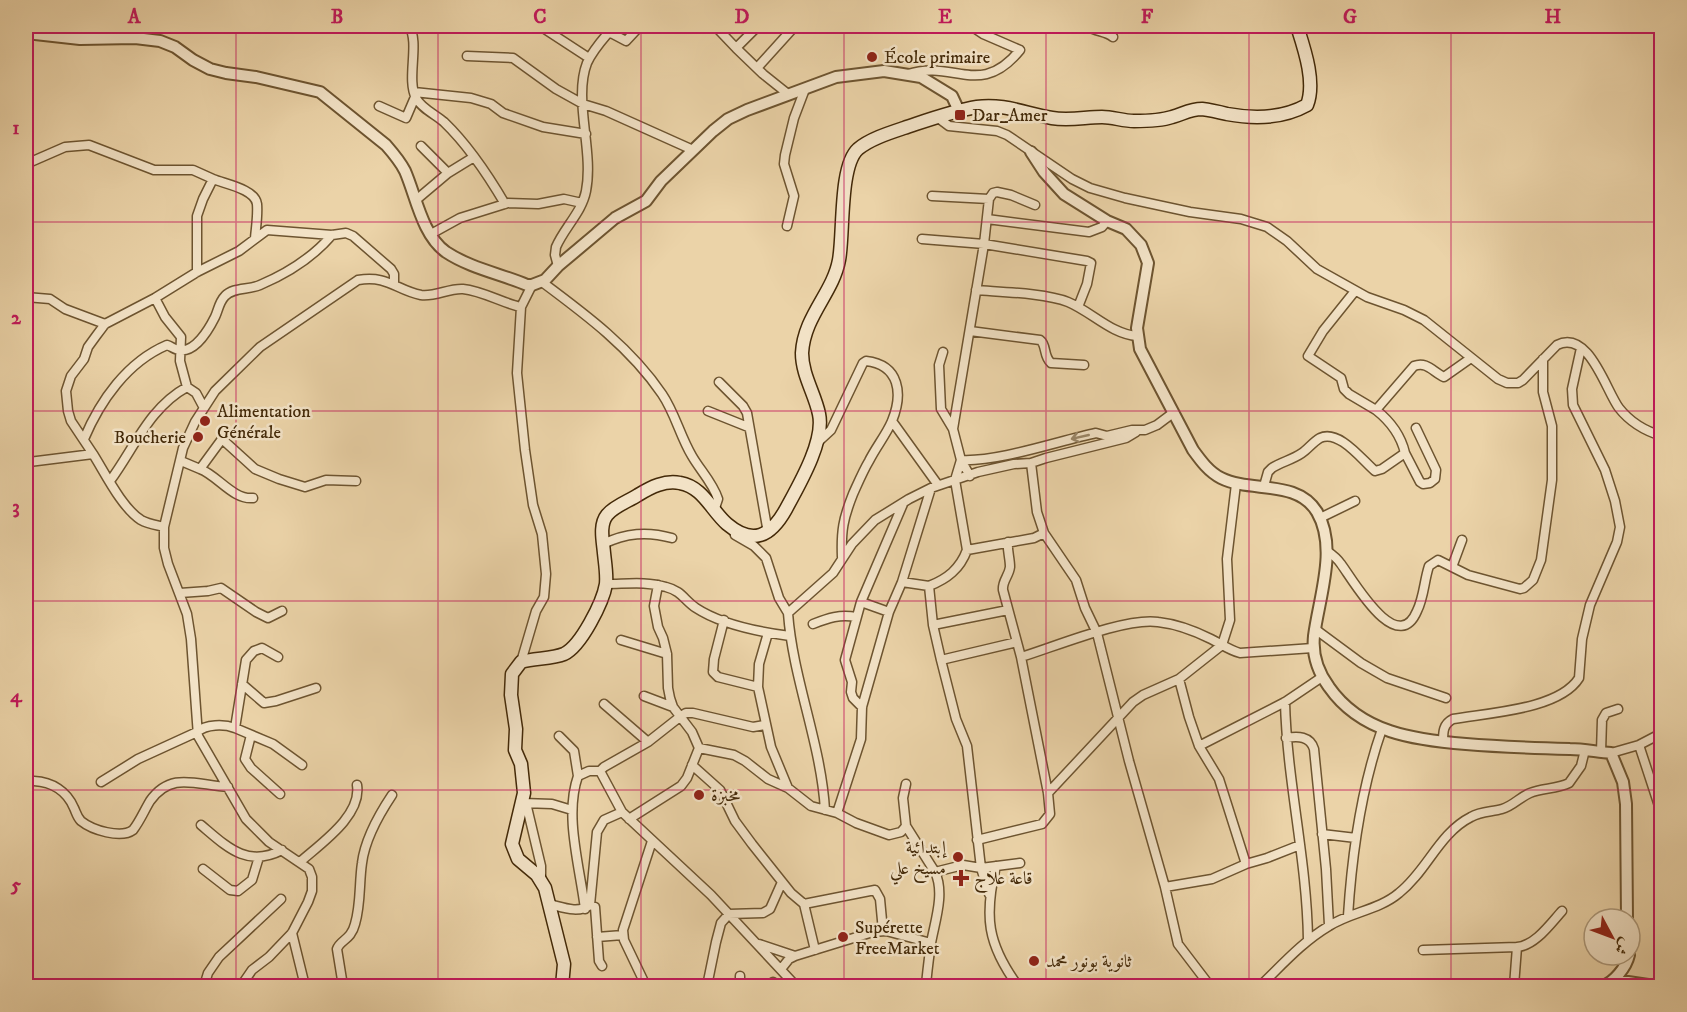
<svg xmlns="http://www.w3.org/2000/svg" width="1687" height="1012" font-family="'IM FELL DW Pica',Amiri,serif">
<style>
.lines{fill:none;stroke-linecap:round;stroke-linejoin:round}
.minor-casing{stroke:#6d5430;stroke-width:11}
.tertiary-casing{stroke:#6d5430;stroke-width:14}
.secondary-casing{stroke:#432908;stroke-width:15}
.minor{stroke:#f2e2c6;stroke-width:8}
.tertiary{stroke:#f2e2c6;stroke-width:10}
.secondary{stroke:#f2e2c6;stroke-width:12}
.oneway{stroke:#9a8667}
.grid{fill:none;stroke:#c2185b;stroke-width:1.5;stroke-opacity:0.55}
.poi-dot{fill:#8f2418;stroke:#f2e2c6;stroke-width:2}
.labels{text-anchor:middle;stroke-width:5;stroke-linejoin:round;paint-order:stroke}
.poi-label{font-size:18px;fill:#432908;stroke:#f2e2c6;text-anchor:start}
.neatline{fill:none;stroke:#c2185b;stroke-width:2}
.grid-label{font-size:20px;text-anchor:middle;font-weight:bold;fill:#c2185b}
</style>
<rect width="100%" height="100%" fill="#ebd3a8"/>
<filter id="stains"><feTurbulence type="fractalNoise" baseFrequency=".00333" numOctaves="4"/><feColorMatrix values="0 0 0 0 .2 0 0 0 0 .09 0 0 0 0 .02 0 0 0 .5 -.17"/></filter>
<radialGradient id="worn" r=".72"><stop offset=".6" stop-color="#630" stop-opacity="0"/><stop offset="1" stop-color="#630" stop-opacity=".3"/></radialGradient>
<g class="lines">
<!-- minor casing -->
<g class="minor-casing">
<path id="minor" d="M409,26C420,43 406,79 416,98C421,108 436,115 444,122C468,145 488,175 505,204
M540,26L589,58
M715,26L736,48
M758,26L736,48L763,74L788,94
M1088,26C1096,32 1105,31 1113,37
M609,32L626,41L640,26
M467,56L513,58L556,89L583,104L606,111L693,150
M757,68L795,26
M908,74C954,59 980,99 1020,50L983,34L971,26
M414,92L471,98L491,104L503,113L543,127L586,134
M379,106L406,118L415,97
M937,117L949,126L997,131L1007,135L1072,179L1090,188L1125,198L1190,212L1241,219L1267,227L1287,241L1317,269L1367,297L1404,310L1424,320L1498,379L1507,383H1518L1523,380L1557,345C1589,329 1606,391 1619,408C1630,422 1645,431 1662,436
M421,146L448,173
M26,164L65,147L89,145L154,170H193L213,179L203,199L197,216V272
M213,179C225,184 255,189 257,204C258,215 256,227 255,238
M932,196L989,199
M416,200L448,173L474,157
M987,219L1089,232L1102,227L1107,221
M787,226L794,196L784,164L785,155L794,118L805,89
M431,234L460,218L508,203L538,204L564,199L582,203
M922,239L984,244L1087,261L1091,263L1087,284L1078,307
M558,266L555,255L556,247C564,228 582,212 586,191C594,151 573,99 587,63C593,49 605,37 614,26
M542,282C585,314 631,348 662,394C675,413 680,436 692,456C700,470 713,483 718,499L715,508
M976,290C1000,292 1046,293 1068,302C1092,312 1111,334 1137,336
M1355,291L1323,331L1308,356L1341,378L1344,389L1349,394L1376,410
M26,297L50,299L65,309L105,324
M155,298L165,317L181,337L180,361L187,387
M970,331L1040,340C1047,345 1043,356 1051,363L1084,365
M943,352L939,365L941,409L953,429
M719,382L743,406L747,413L768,533
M708,411L748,427
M892,421L938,485
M84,439C100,401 127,362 167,345C171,346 175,350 179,350C195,353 209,329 215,317C218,311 219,302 225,296C233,287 249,290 260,285C286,274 313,257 332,235
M818,442L831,430L863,363L866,361C900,365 903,394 892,421C886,435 876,447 869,461C863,471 858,483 853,494C843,519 841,531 842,557
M1405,453C1401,436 1390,421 1376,410L1414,366C1427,361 1433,372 1444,377L1471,358
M93,454L71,421L68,411L66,391L71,376L84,359L88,347L96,336L105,324L155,298L197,272L239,251L267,230L332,235L346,233L353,236L391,269L394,274V283
M181,461L200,469L222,439L255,469L279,479L305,487L326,480L356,481
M29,462L93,454C105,473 122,508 141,520C148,524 156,525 164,527
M200,469C217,475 233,500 253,498
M970,476L961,460L953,429L984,244L989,199L993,193L997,192L1011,195L1035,205
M110,481C135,447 149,408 187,387L196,393L204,408
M1264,486L1268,472L1272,468C1281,462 1292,460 1302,453C1308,449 1313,442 1320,438C1339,429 1362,460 1375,471L1382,469L1405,453L1420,482L1423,484L1430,483L1435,479L1436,470L1416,428
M1320,518L1355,501
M1044,533L1076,580L1085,608L1097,633L1129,761L1165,887L1178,944L1210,986
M735,535L754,546L766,558L779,598L788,613L833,573L852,544L875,520L909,499L931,488L978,472L1014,464L1031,463L1046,458L1126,438L1136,432
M603,544C626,533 647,531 672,538
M967,550L1034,538L1044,533L1037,512L1031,463
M1327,551C1333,555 1337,558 1341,564C1353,580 1397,658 1417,611C1424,597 1424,581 1429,566L1438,560L1452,567L1462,540
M1452,567L1468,575L1520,589L1524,588L1533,580L1541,560L1552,480V426L1543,392V359
M606,584C626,584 646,581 666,587C682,591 684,600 696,608C722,625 759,632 790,636
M658,585L654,606L658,627L663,638L667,654L668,688L670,698L673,707L692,732L699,748L734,755L745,761L768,779L788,788L811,806L837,813L856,823L889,835L901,832L906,826
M929,586L902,582L931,488
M180,593L208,591L221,588L256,612L268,618L282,611
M861,602L845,660L852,682L851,692L853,698L862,707
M889,612L861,602L903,504
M788,613C793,680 821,743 825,810
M724,620L714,659L713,672L718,677L758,687
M813,624C828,618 840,614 856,617
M933,625L1008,610
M1315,629L1361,663L1387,678L1446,698
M768,633L759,664L758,687L771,747L788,788
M621,640L667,654
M1021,657C1054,647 1126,617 1158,622C1176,624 1195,631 1211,639C1221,644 1229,650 1240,653L1313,648
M941,660L1017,642
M521,662L536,611L544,597L546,574L542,534L533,505L525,450L517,373L521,307
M1179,679L1189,717L1199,746L1219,779L1246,864L1267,858L1300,845
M242,684L264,703L276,701L316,688
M644,696L673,707
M1285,702C1287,782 1307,860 1308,940
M604,704L648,742
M235,728L273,744L302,765
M251,735L245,759L251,768L280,794
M559,736L574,751L578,776
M1286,738C1298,736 1310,736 1314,749L1326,869L1329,925
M1443,742C1443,732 1443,724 1453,719C1486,713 1559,710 1579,678L1582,639L1590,605L1617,542L1620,527L1615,501L1605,470L1573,405L1572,389L1581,348
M1639,745L1661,812
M1199,746L1285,702L1322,677
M1601,752L1602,720L1606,713L1618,709
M1611,753L1639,745L1662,733
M692,765L720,790L735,821L752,844L791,893L804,904L815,950
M34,781C52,782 67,791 74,808C76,812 77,817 81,821C92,830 121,839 133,830C140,821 144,811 150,801C171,771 196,785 228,787
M101,782L138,759L197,732C206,724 224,724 235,728L246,660L254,651L262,648L278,657
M906,784L903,798L906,826L935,872
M1048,793L1133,702L1143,695L1179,679L1222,645L1230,620L1227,559L1236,484
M523,803L552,804L572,810
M526,803L541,866V879
M622,812L600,771L604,767L648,742L681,716L686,713H693L753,727L765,725
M837,813L861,739L862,707L889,612L902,582
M629,819L681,786L687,778L699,748
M201,825C227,847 247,868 282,850
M1322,834L1356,838
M977,840L1042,824L1050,814L1048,793L1021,657L1003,590C1002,581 1009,576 1010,567C1010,558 1007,550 1008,542
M300,862C320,844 362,816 357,785
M1020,863L981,868L967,746L956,719L941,660L933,625L929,586C947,579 960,569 967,550L955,480L961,460C999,462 1058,441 1096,433L1107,436L1132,430H1145L1157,425L1173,413
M996,866C984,916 987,944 1018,986
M203,869L230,890L238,891L252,880L259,857
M1165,887L1212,879L1246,864
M549,904C562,907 578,914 590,905L597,832L604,820L622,812L711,895L796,986
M804,904L875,890L880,899L883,931
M590,905L595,907L599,961L602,966
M585,909C580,867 564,816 578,776L589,771H600
M1348,916C1352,853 1361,789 1382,729
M292,933L305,986
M597,937L623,935
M759,944L795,956
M1423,950L1517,947
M781,969L789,959L795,956L873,932L886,931L931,943
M204,986L208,973L219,957L281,899
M241,986L252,970L269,957L292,933L308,902L312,891V877L309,869L269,842L246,819L198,736L191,639L187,614L168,564L164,548V527L183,448L195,422L215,391L260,347L358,280C388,275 396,290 421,295C435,297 449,288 463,289C483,291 502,303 521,307L532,285
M343,986L337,949C340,940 351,940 355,924C361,904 359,883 362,863C365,839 378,816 392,795
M646,986L624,940L623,930L652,841
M707,986L716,942L721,923L729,914L763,913L770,909L782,882
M740,986V976
M773,986V982
M926,986C927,972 929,958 931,943C935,921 945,893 935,872L963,865L981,868L989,894
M1260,986C1282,965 1302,942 1329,926C1351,912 1379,910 1399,893C1427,871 1439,833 1471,817C1481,811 1492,812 1502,809C1513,806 1520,797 1530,793C1542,788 1557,789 1569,783L1581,766L1585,750
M1514,986L1517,947C1535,946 1551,923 1562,911"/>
</g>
<!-- tertiary casing -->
<g class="tertiary-casing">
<path id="tertiary" d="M26,33L80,39L135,38L160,41L175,47L193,60L210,69L226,73L256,77L320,92L386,145C393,153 400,161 405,171C416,196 422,235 446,252C470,268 501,274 527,285H532L545,280L558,266L615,218L646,201L661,181L713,131L728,119L747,110L836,77L884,71L921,77L952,96L959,111
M1031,152L1044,172L1064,194L1107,221L1126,229L1141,245L1148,263L1137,328L1140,349L1193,450C1201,461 1209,472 1221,478C1251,493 1297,479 1317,512C1338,548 1319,597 1314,636C1312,655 1318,672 1329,687C1361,733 1415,740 1466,744C1501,747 1535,748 1570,749C1584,749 1597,752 1611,753L1623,782L1626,804L1627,919
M1612,982H1628L1655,986
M1603,986C1614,982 1626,968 1629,955"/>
</g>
<!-- secondary casing -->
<g class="secondary-casing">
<path id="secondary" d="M562,986L564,964L545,888L537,875L518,859L512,844L524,793L521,764L515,750L516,729L511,695L512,674L521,662C534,658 552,659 564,654C581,646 603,602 606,584C607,574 605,563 604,553C603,541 599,525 607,515C614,506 629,501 638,495C651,487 665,480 680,483C703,487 711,510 727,524C753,546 771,536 786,509C799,485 825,441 819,414C815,394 802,375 802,353C804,316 833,293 839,260C844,234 839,166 858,149C870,139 889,133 904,128C928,120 952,111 977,107C1003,103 1027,114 1052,118C1069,121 1086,117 1102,117C1113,117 1123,121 1134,121C1146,121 1160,121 1172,117C1183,114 1190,109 1202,109C1210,110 1219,112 1227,114C1254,119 1282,119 1307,105C1316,82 1304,48 1297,26"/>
</g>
<!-- minor -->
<use href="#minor" class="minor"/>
<!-- tertiary -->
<use href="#tertiary" class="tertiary"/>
<!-- secondary -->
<use href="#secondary" class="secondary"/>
</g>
<!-- one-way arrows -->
<defs><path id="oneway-shaft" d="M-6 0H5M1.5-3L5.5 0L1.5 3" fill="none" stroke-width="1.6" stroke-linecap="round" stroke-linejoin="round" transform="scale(1.5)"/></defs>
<use class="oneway" href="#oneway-shaft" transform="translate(1080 437) rotate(167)"/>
<!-- grid -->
<path class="grid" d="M236,26V986M438,26V986M641,26V986M844,26V986M1046,26V986M1249,26V986M1451,26V986M26,222H1662M26,411H1662M26,601H1662M26,790H1662"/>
<!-- markers -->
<g class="poi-dot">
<circle cx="872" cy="57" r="6"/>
<rect x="954" y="109" width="12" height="12" rx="3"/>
<circle cx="205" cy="421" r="6"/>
<circle cx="198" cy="437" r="6"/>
<circle cx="699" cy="795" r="6"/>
<circle cx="958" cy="857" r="6"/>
<path d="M958 869h6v6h6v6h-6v6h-6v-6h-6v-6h6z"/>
<circle cx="843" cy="937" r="6"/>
<circle cx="1034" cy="961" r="6"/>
</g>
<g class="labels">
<!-- poi labels -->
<g class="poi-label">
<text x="884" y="63">École primaire</text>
<text x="972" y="121">Dar_Amer</text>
<text x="217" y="417">Alimentation<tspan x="217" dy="21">Générale</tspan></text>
<text x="186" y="443" text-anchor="end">Boucherie</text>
<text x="711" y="801">مخبزة</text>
<text x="946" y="853" text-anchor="end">إبتدائية<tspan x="946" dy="21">مسيخ علي</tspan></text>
<text x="974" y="884">قاعة علاج</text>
<text x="855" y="933">Supérette<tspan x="855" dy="21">FreeMarket</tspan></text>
<text x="1046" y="967">ثانوية بونور محمد</text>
</g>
</g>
<!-- margin -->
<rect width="1687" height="1012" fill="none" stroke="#ebd3a8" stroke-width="66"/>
<!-- north arrow -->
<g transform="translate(1612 937) rotate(131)"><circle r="28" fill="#f2e2c6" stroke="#ac987a" stroke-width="1.5"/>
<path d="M0-4.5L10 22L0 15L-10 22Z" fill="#8f2418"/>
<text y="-9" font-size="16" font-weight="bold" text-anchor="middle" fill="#432908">ش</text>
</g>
<rect x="33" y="33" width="1621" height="946" class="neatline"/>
<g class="grid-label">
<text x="134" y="23">A</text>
<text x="337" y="23">B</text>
<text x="540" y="23">C</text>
<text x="742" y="23">D</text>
<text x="945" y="23">E</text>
<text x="1147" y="23">F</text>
<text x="1350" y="23">G</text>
<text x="1553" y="23">H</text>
<text x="16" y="134">1</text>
<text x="16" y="324">2</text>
<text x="16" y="513">3</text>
<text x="16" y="702">4</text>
<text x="16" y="891">5</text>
</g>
<rect width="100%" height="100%" filter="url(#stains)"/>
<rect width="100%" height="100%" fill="url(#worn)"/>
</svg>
